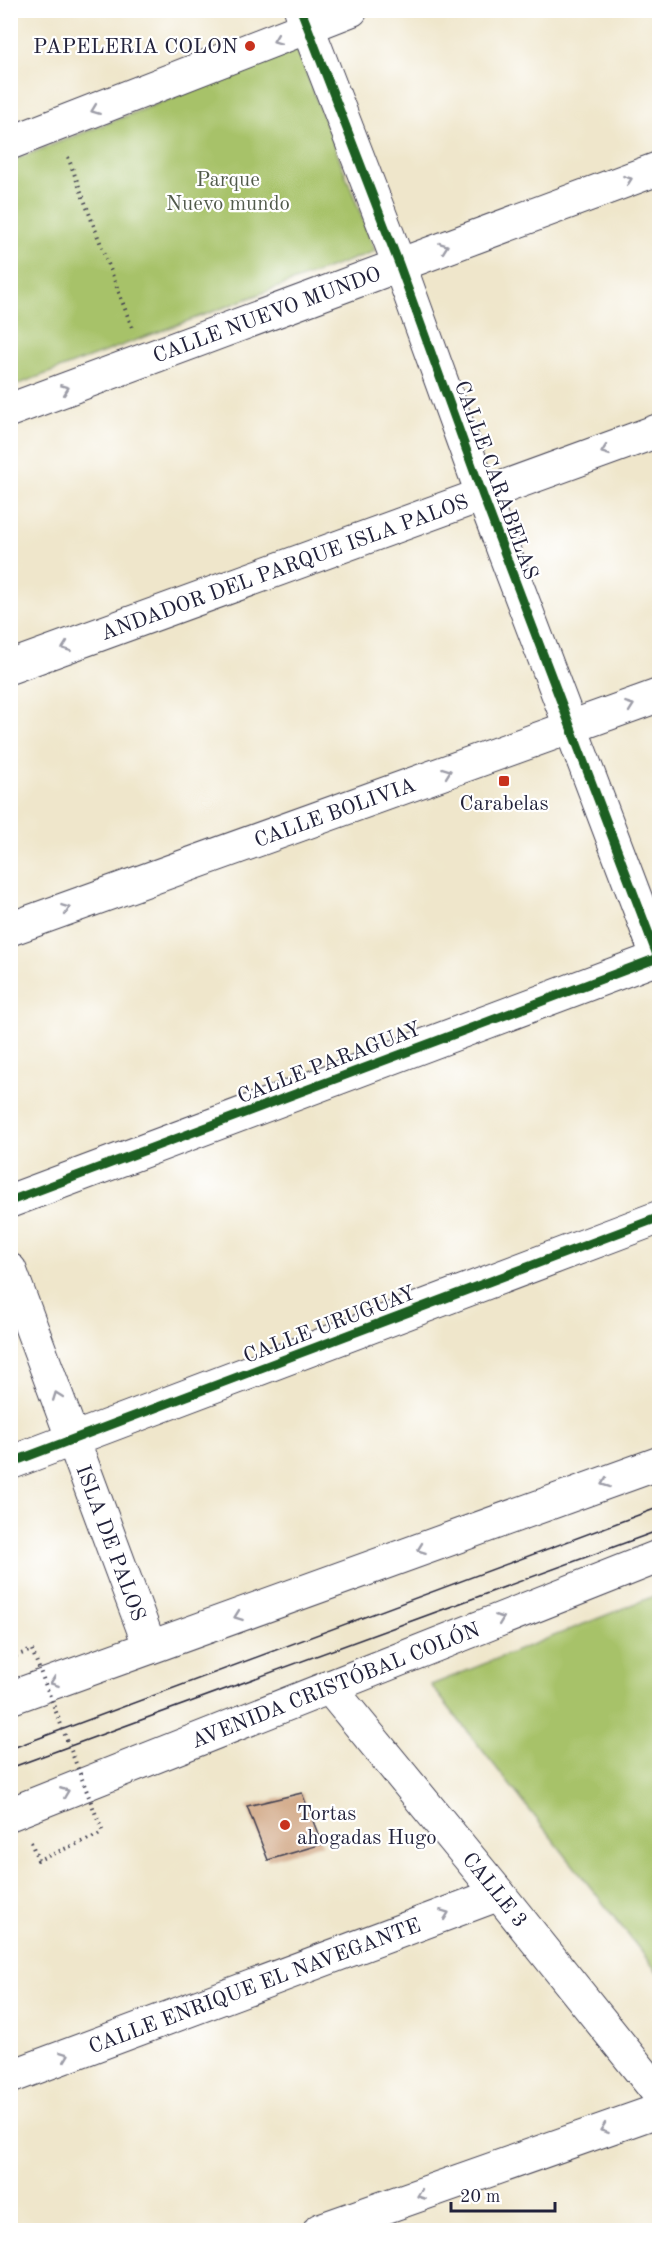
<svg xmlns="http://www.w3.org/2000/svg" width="670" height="2241" font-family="'Old Standard TT',serif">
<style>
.green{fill:#a7c269;stroke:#647252;stroke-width:1.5}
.building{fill:#d1a886}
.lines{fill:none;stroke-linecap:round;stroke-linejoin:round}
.street-casing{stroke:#413f51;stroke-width:35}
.primary-casing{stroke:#413f51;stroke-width:35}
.path{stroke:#413f51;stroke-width:4;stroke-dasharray:1.5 4.5;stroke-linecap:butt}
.street{stroke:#fff;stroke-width:33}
.primary{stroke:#fff;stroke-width:33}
.tram{stroke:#22223b;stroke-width:1.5}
.path-bridge{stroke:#413f51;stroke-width:4;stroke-dasharray:1.5 4.5;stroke-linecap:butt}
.cycleway-casing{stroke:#fff;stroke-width:13}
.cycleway{stroke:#1b5e20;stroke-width:9}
.oneway{stroke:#9c9ca7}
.poi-dot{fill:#c8321e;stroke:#fff;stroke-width:2}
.labels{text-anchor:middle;stroke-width:4.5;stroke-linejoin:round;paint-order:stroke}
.poi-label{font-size:21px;fill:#22223b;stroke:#fff;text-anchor:end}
.park-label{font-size:21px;fill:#515a4b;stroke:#fff}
.street-label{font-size:21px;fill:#22223b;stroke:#fff}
</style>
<rect width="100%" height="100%" fill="#fff"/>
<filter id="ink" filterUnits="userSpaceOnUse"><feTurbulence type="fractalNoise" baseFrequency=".0167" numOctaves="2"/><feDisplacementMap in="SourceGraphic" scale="12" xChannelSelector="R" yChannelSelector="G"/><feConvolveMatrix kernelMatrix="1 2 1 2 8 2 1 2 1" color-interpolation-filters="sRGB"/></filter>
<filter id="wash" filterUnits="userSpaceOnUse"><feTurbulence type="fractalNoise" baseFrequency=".008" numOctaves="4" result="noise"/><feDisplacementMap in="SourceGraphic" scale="24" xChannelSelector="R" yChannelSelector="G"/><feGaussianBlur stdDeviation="1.35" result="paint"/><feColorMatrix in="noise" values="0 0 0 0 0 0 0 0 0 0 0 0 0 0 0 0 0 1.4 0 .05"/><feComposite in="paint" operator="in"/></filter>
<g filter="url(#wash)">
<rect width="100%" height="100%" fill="#efe6cb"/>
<!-- green -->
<path class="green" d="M297,49L375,251L11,387V161Z
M659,1594V1974L431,1685Z"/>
<g id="blocks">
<!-- building -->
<path class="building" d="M302,1793L322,1844L268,1860L247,1806Z"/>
</g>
</g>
<g filter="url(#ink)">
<use href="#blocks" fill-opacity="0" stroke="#413f51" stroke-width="1.5"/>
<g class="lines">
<!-- street casing -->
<g class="street-casing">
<g id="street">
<path d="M301,10L399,264L483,496L660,963"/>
<path d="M10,143L351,10"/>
<path id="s1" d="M10,410L660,168"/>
<path id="s2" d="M10,667L660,430"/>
<path id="s3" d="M10,929L660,695"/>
<path d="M10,1201L660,957"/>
<path id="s4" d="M10,1270L150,1647"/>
<path d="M10,1463L660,1217"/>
<path id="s5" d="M329,1687L499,1894L660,2095"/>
<path id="s6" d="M10,2077L499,1894"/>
<path d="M320,2230L660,2110"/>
</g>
</g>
<!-- primary casing -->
<g class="primary-casing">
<g id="primary">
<path d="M10,1698L660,1463"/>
<path id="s7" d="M10,1814L660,1556"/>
</g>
</g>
<!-- path -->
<path class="path" d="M68,157L133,330
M10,1658L32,1650
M31,1842L38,1860L103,1833"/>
<!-- street -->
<use href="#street" class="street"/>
<!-- primary -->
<use href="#primary" class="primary"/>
<!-- tram -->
<path class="tram" d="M10,1749L660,1507
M10,1768L660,1530"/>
<!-- path-bridge -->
<path class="path-bridge" d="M32,1650L103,1833"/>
<!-- cycleway casing -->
<g class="cycleway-casing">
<path id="cycleway" d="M301,10L399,264L483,496L660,963
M10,1201L660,957
M10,1463L660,1217"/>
</g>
<!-- cycleway -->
<use href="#cycleway" class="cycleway"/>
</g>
<!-- one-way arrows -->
<defs><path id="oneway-chevron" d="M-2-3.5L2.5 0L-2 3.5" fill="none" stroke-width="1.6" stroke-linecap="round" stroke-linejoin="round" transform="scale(1.5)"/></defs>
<g class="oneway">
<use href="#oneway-chevron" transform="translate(277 40) rotate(159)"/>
<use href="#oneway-chevron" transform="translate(95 110) rotate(159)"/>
<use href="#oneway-chevron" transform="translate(628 180) rotate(-20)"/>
<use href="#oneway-chevron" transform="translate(444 247) rotate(-20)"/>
<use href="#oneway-chevron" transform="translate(65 389) rotate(-21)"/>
<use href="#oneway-chevron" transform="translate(605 451) rotate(160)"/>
<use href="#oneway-chevron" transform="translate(66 647) rotate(160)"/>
<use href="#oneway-chevron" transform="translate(630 706) rotate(-20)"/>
<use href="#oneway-chevron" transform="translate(447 772) rotate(-20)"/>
<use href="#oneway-chevron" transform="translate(66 909) rotate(-20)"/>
<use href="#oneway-chevron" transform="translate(57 1396) rotate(-110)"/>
<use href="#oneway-chevron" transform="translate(605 1483) rotate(160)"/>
<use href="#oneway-chevron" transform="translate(421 1549) rotate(160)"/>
<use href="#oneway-chevron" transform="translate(238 1616) rotate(160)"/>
<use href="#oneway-chevron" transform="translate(500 1619) rotate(-21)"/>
<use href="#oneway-chevron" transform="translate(54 1682) rotate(160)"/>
<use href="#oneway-chevron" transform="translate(65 1792) rotate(-22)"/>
<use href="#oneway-chevron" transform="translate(445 1914) rotate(-21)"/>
<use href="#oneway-chevron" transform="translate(65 2056) rotate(-21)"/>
<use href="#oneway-chevron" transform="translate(604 2129) rotate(160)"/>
<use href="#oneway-chevron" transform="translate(421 2195) rotate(160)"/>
</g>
</g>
<!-- markers -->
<g class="poi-dot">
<circle cx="250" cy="46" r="6"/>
<rect x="498" y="775" width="12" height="12" rx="3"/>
<circle cx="285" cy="1825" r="6"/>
</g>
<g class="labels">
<!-- poi labels -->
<g class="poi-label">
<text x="238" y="53">PAPELERIA COLON</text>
<text x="504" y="810" text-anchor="middle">Carabelas</text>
<text x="297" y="1820" text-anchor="start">Tortas<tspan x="297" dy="24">ahogadas Hugo</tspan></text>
</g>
<!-- park labels -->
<g class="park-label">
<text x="228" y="186">Parque<tspan x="228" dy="24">Nuevo mundo</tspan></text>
</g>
<!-- street labels -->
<g class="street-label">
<text dy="7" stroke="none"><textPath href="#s1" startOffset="274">CALLE NUEVO MUNDO</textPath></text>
<text transform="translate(497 480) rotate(70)" y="7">CALLE CARABELAS</text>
<text dy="7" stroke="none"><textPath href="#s2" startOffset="292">ANDADOR DEL PARQUE ISLA PALOS</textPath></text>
<text dy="7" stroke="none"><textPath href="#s3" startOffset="345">CALLE BOLIVIA</textPath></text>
<text transform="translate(329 1062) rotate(-21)" y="7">CALLE PARAGUAY</text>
<text transform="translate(329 1324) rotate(-21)" y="7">CALLE URUGUAY</text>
<text dy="7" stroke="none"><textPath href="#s4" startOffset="291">ISLA DE PALOS</textPath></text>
<text dy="7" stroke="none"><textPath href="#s7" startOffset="350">AVENIDA CRISTÓBAL COLÓN</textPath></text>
<text dy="7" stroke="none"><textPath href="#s5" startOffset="262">CALLE 3</textPath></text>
<text dy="7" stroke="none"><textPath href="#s6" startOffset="261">CALLE ENRIQUE EL NAVEGANTE</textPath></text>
</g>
</g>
<!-- margin -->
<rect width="670" height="2241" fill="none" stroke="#fff" stroke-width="36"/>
<!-- scale -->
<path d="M451 2202v9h104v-9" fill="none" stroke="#22223b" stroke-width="3"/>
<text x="460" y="2202" font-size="18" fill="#22223b" stroke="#ffffff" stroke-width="4.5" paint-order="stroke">20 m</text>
</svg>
